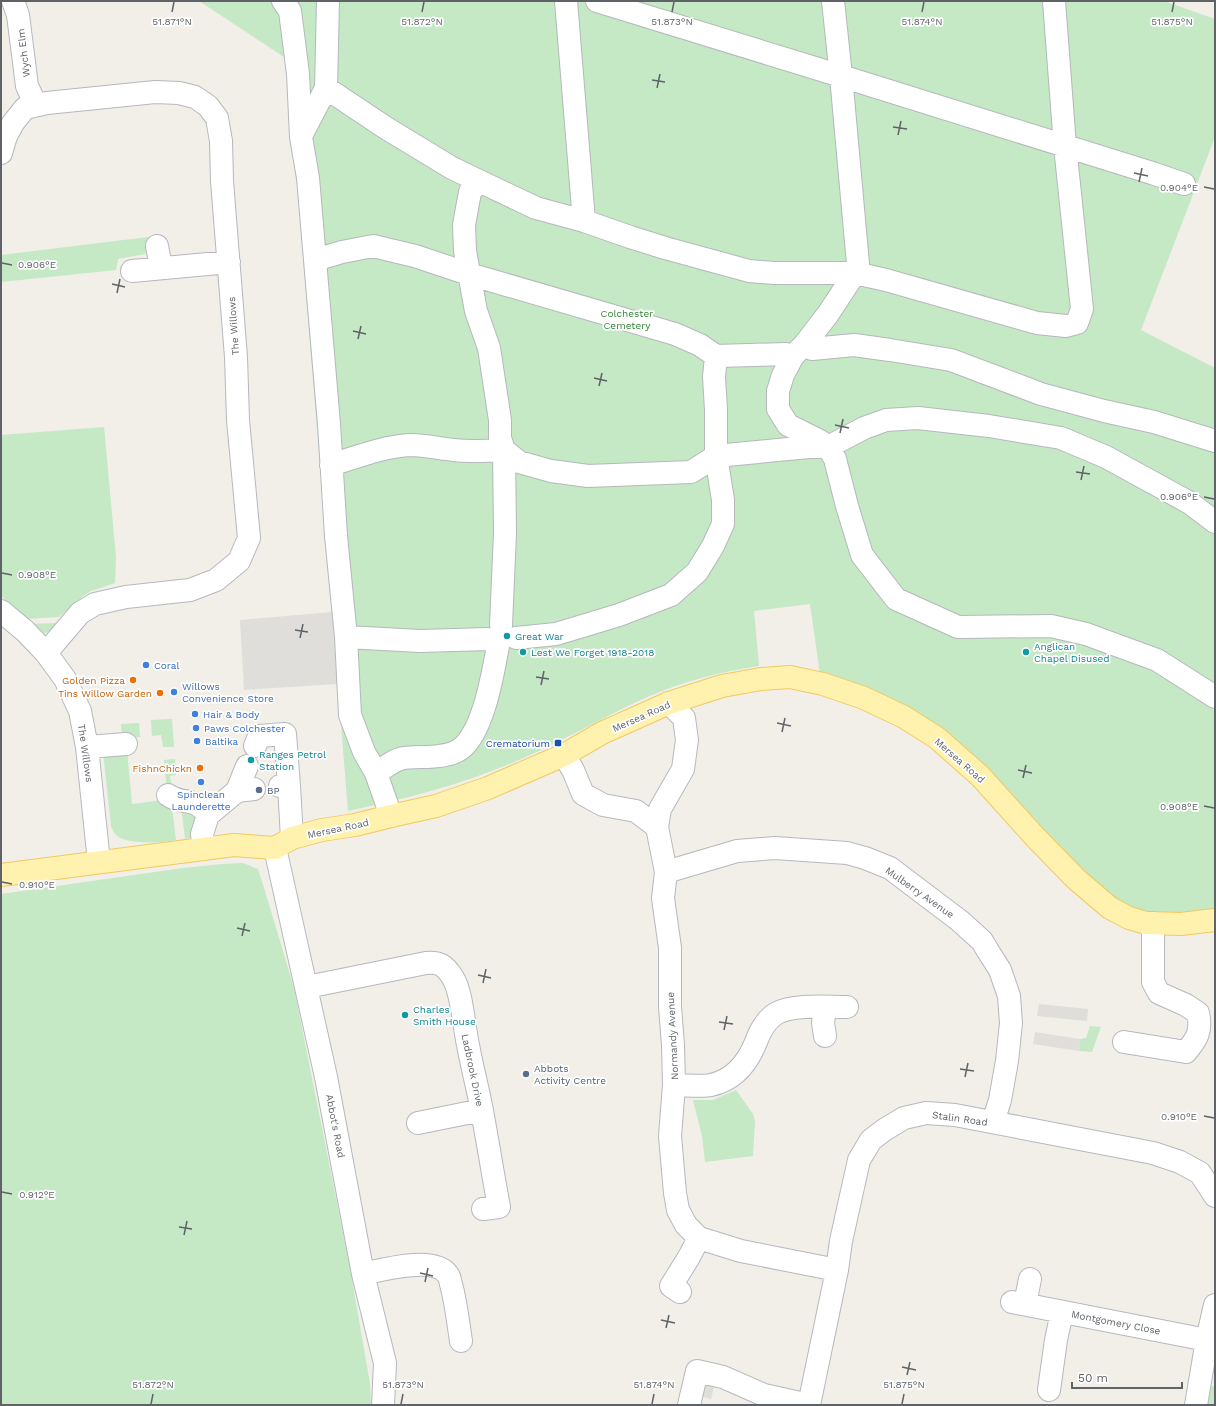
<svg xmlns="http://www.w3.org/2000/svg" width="1216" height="1406" font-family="'Work Sans',sans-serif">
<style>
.industrial{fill:#e0deda}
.green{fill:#c5e8c5}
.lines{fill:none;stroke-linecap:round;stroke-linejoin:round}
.minor-casing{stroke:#b5b8bc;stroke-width:24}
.major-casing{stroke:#f2c960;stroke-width:24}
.minor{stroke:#fff;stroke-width:22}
.major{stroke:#fff2af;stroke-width:22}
.ticks{fill:none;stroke:#5f6368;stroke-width:1.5}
.culture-dot{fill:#0f9aa8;stroke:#fff;stroke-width:1.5}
.shop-dot{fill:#3f7fe0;stroke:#fff;stroke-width:1.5}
.food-dot{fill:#e8710a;stroke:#fff;stroke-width:1.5}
.transit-dot{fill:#1a4fb4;stroke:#fff;stroke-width:1.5}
.service-dot{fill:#5c6f8a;stroke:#fff;stroke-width:1.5}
.labels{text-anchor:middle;stroke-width:3.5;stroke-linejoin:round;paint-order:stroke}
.street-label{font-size:10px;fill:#5f6368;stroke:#fff}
.park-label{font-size:10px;fill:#348238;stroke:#fff}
.culture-label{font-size:10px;fill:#0d838f;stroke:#fff;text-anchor:start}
.shop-label{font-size:10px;fill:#366cbe;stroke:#fff;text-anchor:start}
.food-label{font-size:10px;fill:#c56008;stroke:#fff;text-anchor:end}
.transit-label{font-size:10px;fill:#164399;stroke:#fff;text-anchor:end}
.service-label{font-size:10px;fill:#4e5e75;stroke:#fff;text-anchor:start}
.ticks-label{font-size:10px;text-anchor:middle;fill:#5f6368;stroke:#fff;stroke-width:3.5;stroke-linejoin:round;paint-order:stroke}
</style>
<rect width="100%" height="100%" fill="#f1efe8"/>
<!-- industrial -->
<path class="industrial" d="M332,612L337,684L244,690L240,620Z
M1039,1004L1088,1009L1087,1021L1037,1016Z
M1035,1032L1080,1039L1079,1051L1033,1044Z
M701,1380L715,1383L711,1399L697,1395Z"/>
<!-- green -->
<path class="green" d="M199,1H1164L1215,19V137L1141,330L1215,368V913L1157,914L1135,910L1115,900L1099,888L1035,821L992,773L953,738L909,713L820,674L810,604L754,611L759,666C719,672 680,682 643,699C601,718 561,742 519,760C464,784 406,799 348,811L287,59Z
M148,237L145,254L118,259L116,270L1,282V255Z
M104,427L116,557L115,583L91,591L83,596L59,617L25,619L1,596V435Z
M57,623C52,630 48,633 40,634L30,624Z
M172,719L174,747H163L161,735L152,736L151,720Z
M139,723L140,737L125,739L122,734L121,724Z
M127,750L132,804L171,799L176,840C162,843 126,845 116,835C114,833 112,829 111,826L103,752Z
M175,759L176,775L170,776L172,790H167L164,760Z
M181,806L187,807L200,821L190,838L185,839Z
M243,863L258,869L265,891L294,988L350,1268L370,1384L371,1405H1V894L183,868L222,864Z
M1090,1026L1101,1027L1092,1052L1079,1051L1080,1039L1086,1038Z
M736,1090L753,1114L755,1121L753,1156L705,1162L702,1136L693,1100H713Z
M1207,1385L1215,1387V1405H1203Z"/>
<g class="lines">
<!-- minor casing -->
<g class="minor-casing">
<path id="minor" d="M13,1L18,15L27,86L36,105
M283,1L290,11L298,74L301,137L308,178L329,424L336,536L346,637L350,715L364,752L376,773L391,816
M566,1L584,221
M597,1L841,76L858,264L855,273L828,314L805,344L793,356L783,375L778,391V409L788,425L820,441L828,447L835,459L847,506L862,555L896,599L958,627L1051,626L1086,634L1157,660L1215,697
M833,1L841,76L1152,173L1184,184
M326,88L386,128L452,168L479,181
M301,136L326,88L328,1
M1,153L6,136L13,123L25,108L47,103L155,92L179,93L195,97L208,106L217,118L221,141L222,181L236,357L238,420L249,538L239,561L216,580L190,590L126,597L95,604L80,613L46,653
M157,246L161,267
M315,260L342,252L373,246L415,256L469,274L675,334L700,345L716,356
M132,271L229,262
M805,344L812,349L854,345L890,350L951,360L1041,394L1104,411L1154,422L1215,441
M793,356L786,354L716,356L714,377L716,410V456L691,472L588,476L551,471L519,462L504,450L500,438V420L489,348L476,311L465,251L464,225L470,192L479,181L536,208L584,221L630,237L665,248L749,271L774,273H855L886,280L1037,323L1066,326L1077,323L1082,309L1065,146L1054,1
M331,465C357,457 384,446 411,445C426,445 440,449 454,450C471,452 487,451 504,450L505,533L501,625
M1,611L25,631L46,653L65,679L80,711L87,747L99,862
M346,637L420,641L488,639
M516,638L556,634L619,615L671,595L697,572L713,546L723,524V500L716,456L809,447H828L864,428L886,420L918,418L989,426L1061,438L1087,449L1106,457L1190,503L1215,522
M669,703L684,718L687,740L683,769L660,809L657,827L666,872L663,898L670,948V1007L673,1045L674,1085L670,1136L675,1193L678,1210L686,1225L699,1238L741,1251L837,1270
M255,746L259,736L285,734L289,786
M87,747L126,744
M564,755L573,770L583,794L603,805L636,811L657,827
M376,773C383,769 392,761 400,759C408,756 429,758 439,756C448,755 458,752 464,746C484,726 493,674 498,646
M280,786H289L292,838
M237,791L247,766
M168,795C183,806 194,795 208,815
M275,848L326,1077L363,1274L385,1363L383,1405
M204,849L202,834L208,815L237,791L254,789
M666,872L737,851L775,848L847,853L865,858L890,868L960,921L982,941L988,951L1000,970L1009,996L1011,1023L1007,1061L1000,1100L993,1122
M307,987L426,963C440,962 445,965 453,978C462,992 464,1027 468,1045C472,1067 478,1089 482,1111C488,1143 493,1175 499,1207L483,1209
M825,1036L823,1023L825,1007
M1124,1042L1186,1052C1197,1039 1202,1031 1198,1013L1186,1005L1159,993L1153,982V923
M674,1085C685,1085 701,1087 711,1085C734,1080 748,1062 756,1042C760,1031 766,1019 777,1013C794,1004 827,1007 847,1007
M418,1123L482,1110
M363,1274C382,1270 435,1255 448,1275C450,1277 450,1281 451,1284C456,1302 458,1322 461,1341
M680,1292L671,1286L689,1257L699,1238
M1012,1302L1207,1340
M1025,1304L1030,1279
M1049,1390L1056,1340L1062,1312
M689,1405L697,1371L723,1377L764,1395L809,1405
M809,1405L837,1270L841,1241L859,1160L871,1140L884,1130L904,1118L926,1113L955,1115L1153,1153L1180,1162L1200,1173L1215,1196
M1196,1405L1207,1340L1215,1305"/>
</g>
<!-- major casing -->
<g class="major-casing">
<path id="major" d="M1,875L234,845L275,848L292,838L322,830L355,825L391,816L436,806L488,788L564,755L602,733L669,703L722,686L761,679L790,677L823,684L864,698L904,717L937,738L980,776L1036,838L1076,879L1110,908L1129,918L1146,923L1181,924L1215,920"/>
</g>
<!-- minor -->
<use href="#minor" class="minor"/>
<!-- major -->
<use href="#major" class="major"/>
</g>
<!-- ticks -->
<path class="ticks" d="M172,12L174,2M422,12L424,2M672,12L674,2M922,12L924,2M1172,12L1174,2M652,80L665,82M657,88L660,74M893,127L907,129M898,135L901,121M1134,173L1148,176M1139,182L1142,168M1204,187L1214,189M2,263L12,265M112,284L125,287M117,293L120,279M353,331L366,334M358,339L361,326M594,378L607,381M599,386L602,373M835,425L849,428M840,433L843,419M1076,472L1090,474M1081,480L1084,466M1204,497L1214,499M2,573L12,575M295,630L308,632M300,638L303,624M536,677L549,679M541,685L544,671M777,723L791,726M782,732L785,718M1018,770L1032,773M1023,778L1026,765M1204,806L1214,808M2,882L12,884M237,928L250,931M242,936L245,923M478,975L491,978M483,983L486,969M719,1022L733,1024M724,1030L727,1016M960,1069L974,1071M965,1077L968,1063M1204,1116L1214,1118M2,1192L12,1194M179,1227L192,1229M184,1235L187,1221M420,1273L433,1276M425,1282L428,1268M661,1320L675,1323M666,1328L669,1315M902,1367L916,1370M907,1375L910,1362M151,1404L153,1394M401,1404L403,1394M652,1404L654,1394M902,1404L904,1394"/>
<!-- markers -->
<g class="culture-dot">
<circle cx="507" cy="636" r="4"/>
<circle cx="523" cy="652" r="4"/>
<circle cx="1026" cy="652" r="4"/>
<circle cx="251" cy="760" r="4"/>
<circle cx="405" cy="1015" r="4"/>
</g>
<g class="shop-dot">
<circle cx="146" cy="665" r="4"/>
<circle cx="174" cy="692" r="4"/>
<circle cx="195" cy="714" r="4"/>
<circle cx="196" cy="728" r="4"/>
<circle cx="197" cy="741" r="4"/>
<circle cx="201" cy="782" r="4"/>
</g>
<g class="food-dot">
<circle cx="133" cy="680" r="4"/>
<circle cx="160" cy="693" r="4"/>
<circle cx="200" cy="768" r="4"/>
</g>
<rect class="transit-dot" x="554" y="739" width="8" height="8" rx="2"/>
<g class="service-dot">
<circle cx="259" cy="790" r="4"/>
<circle cx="526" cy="1074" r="4"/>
</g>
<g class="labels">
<!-- street labels -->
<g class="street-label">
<text transform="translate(23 53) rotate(-97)" y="4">Wych Elm</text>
<text transform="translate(233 326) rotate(-94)" y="4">The Willows</text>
<text transform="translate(641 716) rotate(-24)" y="4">Mersea Road</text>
<text transform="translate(86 753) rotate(82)" y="4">The Willows</text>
<text transform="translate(960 760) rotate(41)" y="4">Mersea Road</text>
<text transform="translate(338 828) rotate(-12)" y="4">Mersea Road</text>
<text transform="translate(920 892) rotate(35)" y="4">Mulberry Avenue</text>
<text transform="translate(672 1036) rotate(-93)" y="4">Normandy Avenue</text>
<text transform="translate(473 1070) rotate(78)" y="4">Ladbrook Drive</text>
<text transform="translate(960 1118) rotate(8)" y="4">Stalin Road</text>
<text transform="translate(336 1126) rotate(79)" y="4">Abbot's Road</text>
<text transform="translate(1116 1322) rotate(11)" y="4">Montgomery Close</text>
</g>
<!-- park labels -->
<g class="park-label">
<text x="627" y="317">Colchester<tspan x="627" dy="12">Cemetery</tspan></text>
</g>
<!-- culture labels -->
<g class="culture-label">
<text x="515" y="640">Great War</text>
<text x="1034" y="650">Anglican<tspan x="1034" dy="12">Chapel Disused</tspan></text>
<text x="531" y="656">Lest We Forget 1918-2018</text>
<text x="259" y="758">Ranges Petrol<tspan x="259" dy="12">Station</tspan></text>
<text x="413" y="1013">Charles<tspan x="413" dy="12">Smith House</tspan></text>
</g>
<!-- shop labels -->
<g class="shop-label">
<text x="154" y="669">Coral</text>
<text x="182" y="690">Willows<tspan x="182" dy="12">Convenience Store</tspan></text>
<text x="203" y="718">Hair &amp; Body</text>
<text x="204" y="732">Paws Colchester</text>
<text x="205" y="745">Baltika</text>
<text x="201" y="798" text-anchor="middle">Spinclean<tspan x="201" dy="12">Launderette</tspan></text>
</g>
<!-- food labels -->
<g class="food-label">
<text x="125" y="684">Golden Pizza</text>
<text x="152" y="697">Tins Willow Garden</text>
<text x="192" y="772">FishnChickn</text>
</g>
<!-- transit labels -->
<g class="transit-label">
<text x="550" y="747">Crematorium</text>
</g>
<!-- service labels -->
<g class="service-label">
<text x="267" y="794">BP</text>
<text x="534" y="1072">Abbots<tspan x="534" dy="12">Activity Centre</tspan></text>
</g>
</g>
<g class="ticks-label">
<text x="172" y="25">51.871°N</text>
<text x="422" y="25">51.872°N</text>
<text x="672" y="25">51.873°N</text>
<text x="922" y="25">51.874°N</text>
<text x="1172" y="25">51.875°N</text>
<text x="1179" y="191">0.904°E</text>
<text x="37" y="268">0.906°E</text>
<text x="1179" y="500">0.906°E</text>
<text x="37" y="578">0.908°E</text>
<text x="1179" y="810">0.908°E</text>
<text x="37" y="888">0.910°E</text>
<text x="1179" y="1120">0.910°E</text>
<text x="37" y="1198">0.912°E</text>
<text x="153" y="1388">51.872°N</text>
<text x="403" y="1388">51.873°N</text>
<text x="654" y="1388">51.874°N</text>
<text x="904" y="1388">51.875°N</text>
</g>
<!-- border -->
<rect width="1216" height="1406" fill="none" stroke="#5f6368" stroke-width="4"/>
<!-- scale -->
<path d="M1072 1382v6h110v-6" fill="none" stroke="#5f6368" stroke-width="2"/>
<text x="1078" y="1382" font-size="12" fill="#5f6368" stroke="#ffffff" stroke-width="3" paint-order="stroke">50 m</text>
</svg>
